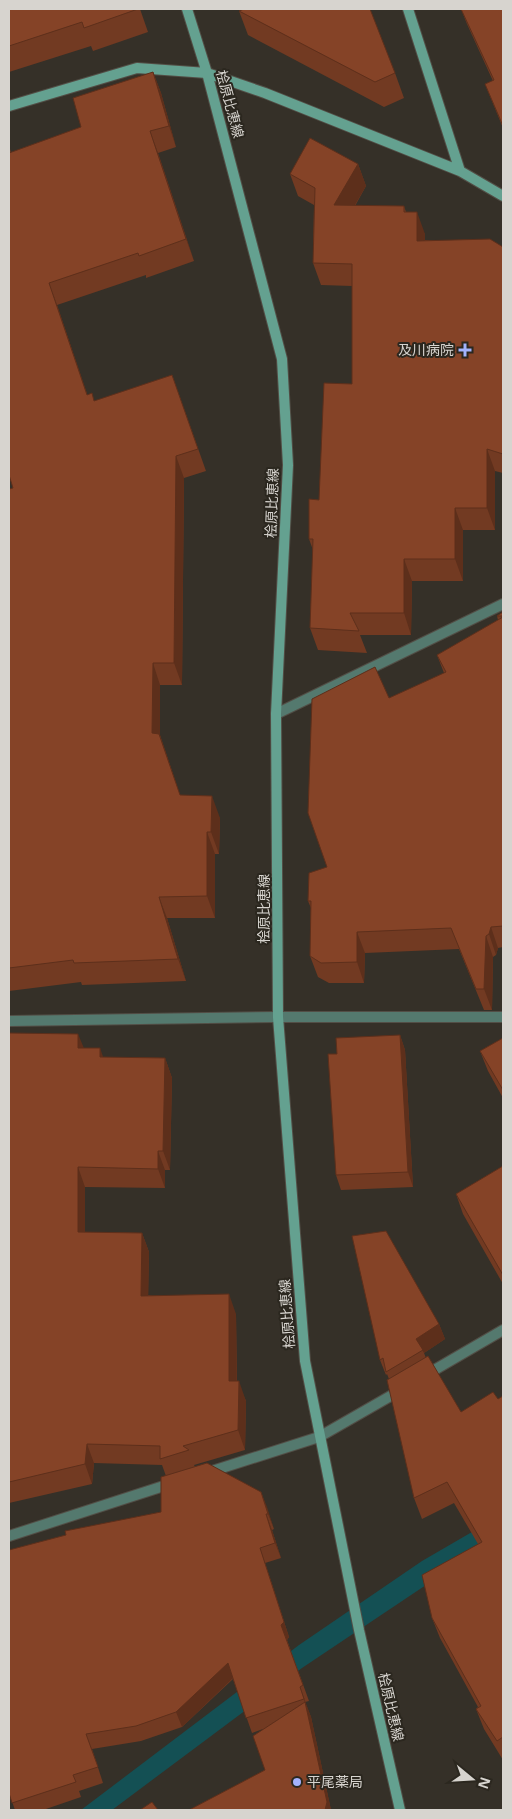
<svg xmlns="http://www.w3.org/2000/svg" width="512" height="1819" font-family="'Open Sans','Noto Sans JP',sans-serif">
<style>
.water{fill:#145054}
.lines{fill:none;stroke-linecap:round;stroke-linejoin:round}
.street-casing{stroke:#524e46;stroke-width:12}
.secondary-casing{stroke:#524e46;stroke-width:12}
.street{stroke:#54796e;stroke-width:10}
.secondary{stroke:#64a190;stroke-width:10}
.wall{fill:#723a22}
.shaded-wall{fill:#5d2f1b}
.building{fill:#854327;stroke:#5d2f1b}
.poi-dot{fill:#a3b2fd;stroke:#2b271f;stroke-width:2}
.labels{text-anchor:middle;stroke-width:4;stroke-linejoin:round;paint-order:stroke}
.street-label{font-size:14px;fill:#d7d4cf;stroke:#2b271f}
.poi-label{font-size:14px;fill:#d7d4cf;stroke:#2b271f;text-anchor:end}
</style>
<rect width="100%" height="100%" fill="#353028"/>
<!-- water -->
<path class="water" d="M503,1514V1538L426,1585L302,1668L112,1810H81L299,1645L422,1561Z"/>
<g class="lines">
<!-- street casing -->
<g class="street-casing">
<path id="street" d="M276,714L503,604
M9,1021L278,1017H503
M424,1376L503,1330
M206,1473L319,1437L401,1390
M9,1536L173,1483"/>
</g>
<!-- secondary casing -->
<g class="secondary-casing">
<path id="secondary" d="M187,9L207,73L282,359L288,465L276,714L278,1017L305,1361L359,1630L400,1810
M408,9L460,171
M9,106L137,68L207,73L265,93L460,171L503,196"/>
</g>
<!-- street -->
<use href="#street" class="street"/>
<!-- secondary -->
<use href="#secondary" class="secondary"/>
</g>
<!-- wall -->
<path class="wall" d="M9,9H140L148,32L93,51L91,46L9,72Z
M461,9H503V128L485,84L493,81L467,24Z
M239,11L395,73L404,98L384,107L248,35Z
M153,72L161,93L176,147L158,153L194,261L146,278V275L57,305L87,395L95,401L172,375L206,471L184,478L182,685H160V735L180,795L220,818L219,854H215V918H167L186,981L82,985L81,982L9,991V489L13,488L9,475V145L11,153L81,127Z
M358,164L366,186L355,206H404L406,212L425,234V240L503,247V473L495,471V530H463V581H412L411,635H360L367,653L318,650L310,628L313,550L309,539L352,384V286L321,285L313,263L314,205L298,196L290,174Z
M503,612V947L498,948L496,955L493,957L492,1010H484L459,949L365,953L364,983H329L318,977L310,956L311,908L308,901L327,867L444,673L437,655L498,620L497,616Z
M9,1033L84,1048L103,1057L165,1058L172,1078L170,1170H165V1188L85,1187V1232L142,1233L149,1252L148,1295L236,1314L237,1381L246,1401L245,1450L194,1465L195,1467L261,1492L274,1529L272,1530L281,1558L265,1563L289,1637L287,1640L309,1701L305,1702L311,1717L331,1810H189L265,1770L263,1729L252,1733L233,1679L182,1727L141,1741L92,1749L103,1783L79,1791L81,1797L43,1810H15L9,1793L161,1512L166,1476L162,1465L94,1463L92,1484L9,1503Z
M400,1035L405,1050L413,1187L341,1190L336,1175L337,1054Z
M503,1038V1098L488,1071L480,1051Z
M503,1166V1284L463,1214L456,1194Z
M439,1324L445,1339L424,1353L426,1358L461,1412L498,1399L503,1396V1760L484,1729L476,1709L478,1707L440,1638L432,1618L478,1544L454,1503L422,1519L414,1498L389,1379L387,1374L386,1375L380,1360Z"/>
<!-- shaded-wall -->
<path class="shaded-wall" d="M153,72L161,93L176,147L169,126Z
M150,131L158,153L194,261L186,239Z
M358,164L366,186L342,227L334,205Z
M417,212L425,234V262L417,241Z
M49,283L57,305L95,417L87,395Z
M487,449L495,471V530L487,508Z
M176,456L184,478L182,685L174,663Z
M455,508L463,530V581L455,559Z
M404,559L412,581L411,635L404,613Z
M153,663L160,685V735L187,817L152,733Z
M212,796L220,818L219,854L211,832Z
M207,832L215,854V918L207,896Z
M159,897L167,918L186,981L178,959Z
M491,927L498,948L496,955L489,934Z
M357,932L365,953L364,983L357,962Z
M486,936L493,957L492,1010L484,989Z
M78,1034L86,1053L78,1048Z
M400,1035L405,1050L413,1187L408,1172Z
M100,1048L107,1068L100,1057Z
M165,1058L172,1078L170,1170L163,1151Z
M158,1151L165,1170V1188L158,1169Z
M78,1167L85,1187V1252L78,1232Z
M142,1233L149,1252L148,1315L141,1296Z
M229,1294L236,1314L237,1401L229,1381Z
M439,1324L445,1339L424,1353L416,1339Z
M239,1381L246,1401L245,1450L238,1430Z
M87,1444L94,1463L92,1484L85,1464Z
M261,1492L267,1507L274,1529L268,1514Z
M266,1514L272,1530L281,1558L275,1543Z
M260,1548L289,1637L287,1640L281,1625Z
M228,1663L233,1678L182,1727L176,1712Z
M300,1687L311,1717L331,1810H325L306,1706Z"/>
<!-- building -->
<path class="building" d="M9,9H138L84,28L82,22L9,46Z
M244,9H370L395,73L375,82L239,11Z
M461,9H503V126L485,84L494,80Z
M153,72L169,126L150,131L186,239L139,256L138,253L49,283L87,395L92,393L94,401L172,375L198,449L176,456L174,663H153L152,733L159,734L180,795L212,796L211,832H207V896L159,897L178,959L74,963L73,960L9,968V489L13,488L9,475V151V153L81,127L73,98Z
M310,138L358,164L334,205L404,206V212H417V241L490,239L503,247V454L487,449V508H455V559H404V613H350L359,631L310,628L313,539H309V499L319,500L324,383L352,384V264L313,263L315,188L290,174Z
M503,612V616H497Z
M503,617V926L491,927L489,934L486,936L484,989H476L451,928L357,932V962L321,963L310,956L311,901H308L309,873L327,867L308,813L312,699L375,667L389,698L446,672L437,655Z
M9,1033L78,1034V1048H100V1057L165,1058L163,1151H158V1169L78,1167V1232L142,1233L141,1296L229,1294V1381H239L238,1430L183,1446L189,1450L160,1459V1446L87,1444L85,1464L9,1482Z
M400,1035L408,1172L336,1175L328,1054H337L336,1038Z
M503,1038V1090L480,1051Z
M503,1166V1275L456,1194Z
M386,1231L439,1324L416,1339L423,1350L386,1372L383,1358L380,1360L352,1236Z
M428,1356L461,1412L493,1392L498,1399L503,1396V1737L497,1741L476,1709L481,1706L432,1618L422,1575L482,1542L447,1482L414,1498L387,1380Z
M207,1463L261,1492L268,1514H266L275,1543L260,1548L284,1622L281,1625L303,1685L300,1687L304,1699L246,1718L228,1663L176,1712L136,1726L86,1734L98,1767L73,1775L76,1782L12,1803L9,1793V1550L66,1535L65,1531L161,1512V1477Z
M305,1702L327,1802L325,1810H189L265,1770L253,1736Z
M152,1802L158,1810H140Z"/>
<!-- markers -->
<g class="poi-dot">
<path d="M462.5 342.5h5v5h5v5h-5v5h-5v-5h-5v-5h5z"/>
<circle cx="297" cy="1782" r="5"/>
</g>
<g class="labels">
<!-- street labels -->
<g class="street-label">
<text transform="translate(230 104) rotate(75)" y="5">桧原比恵線</text>
<text transform="translate(272 503) rotate(-88)" y="5">桧原比恵線</text>
<text transform="translate(264 909) rotate(-90)" y="5">桧原比恵線</text>
<text transform="translate(287 1314) rotate(-94)" y="5">桧原比恵線</text>
<text transform="translate(391 1707) rotate(77)" y="5">桧原比恵線</text>
</g>
<!-- poi labels -->
<g class="poi-label">
<text x="454" y="355">及川病院</text>
<text x="307" y="1787" text-anchor="start">平尾薬局</text>
</g>
</g>
<!-- border -->
<rect width="512" height="1819" fill="none" stroke="#d7d4cf" stroke-width="20"/>
<!-- north arrow -->
<g transform="translate(472 1779) rotate(108)" stroke="#2b271f" stroke-width="4" paint-order="stroke">
<path d="M0-4L9 19L0 12L-9 19Z" fill="#d7d4cf"/>
<text y="-8" font-size="14" font-weight="bold" text-anchor="middle" fill="#d7d4cf">N</text>
</g>
</svg>
